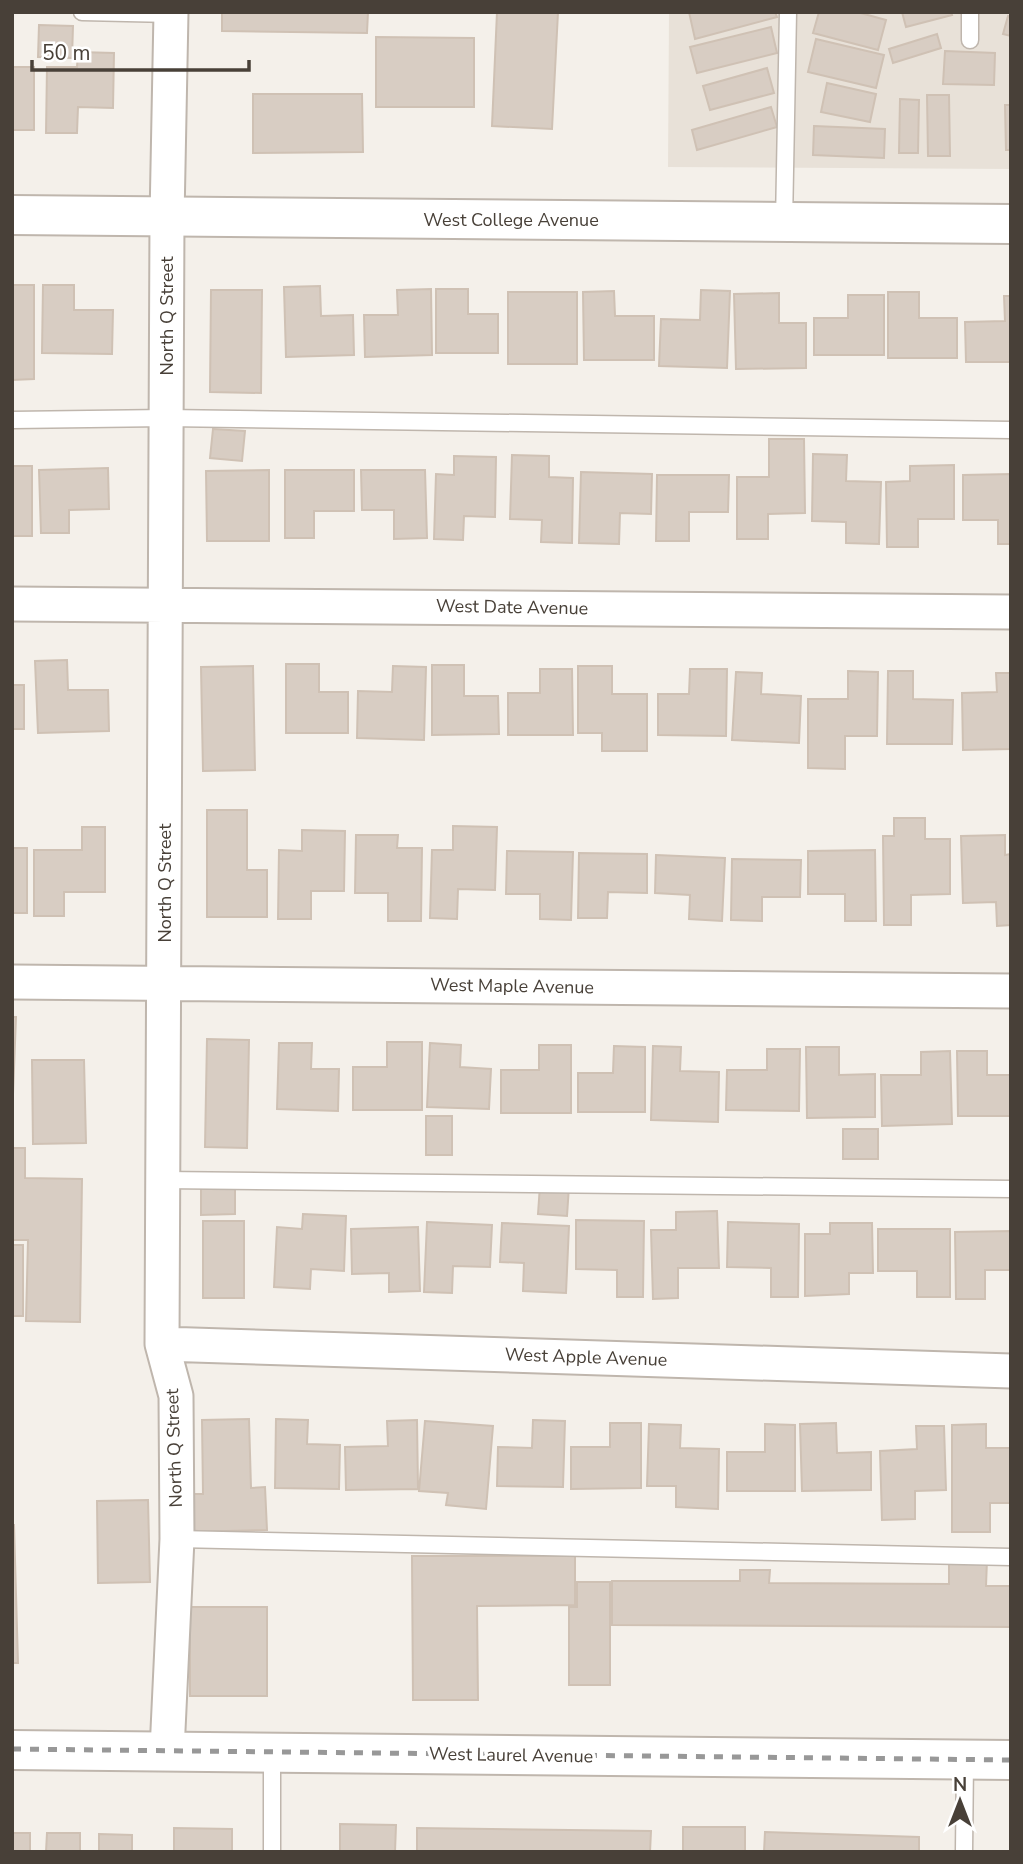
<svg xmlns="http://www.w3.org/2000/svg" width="1023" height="1864" font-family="'Nunito Sans',sans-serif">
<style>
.residential{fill:#e8e1d8}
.building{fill:#d8cdc3;stroke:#cfc1b4;stroke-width:2}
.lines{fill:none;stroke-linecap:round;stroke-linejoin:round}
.service-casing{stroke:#bfb6ad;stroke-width:19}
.minor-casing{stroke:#bfb6ad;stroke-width:37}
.tertiary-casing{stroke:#bfb6ad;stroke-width:42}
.service{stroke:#fff;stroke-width:16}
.minor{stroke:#fff;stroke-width:33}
.tertiary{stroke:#fff;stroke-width:38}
.rail{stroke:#989898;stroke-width:5;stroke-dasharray:9 9;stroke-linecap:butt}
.labels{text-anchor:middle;stroke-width:7;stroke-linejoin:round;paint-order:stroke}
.street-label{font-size:18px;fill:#484038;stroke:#fff}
</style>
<rect width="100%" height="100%" fill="#f4f0ea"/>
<!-- residential -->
<path class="residential" d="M669,12H1011V169L668,167Z"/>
<!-- building -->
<path class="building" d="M222,12H368L367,33L222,31Z
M497,12H558L552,129L492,126Z
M689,12H775L777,17L695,39Z
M819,12H857L886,20L878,50L813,33Z
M902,12H951L952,15L906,27Z
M1008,16L1011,17V36L1003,34Z
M39,25L73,26L72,58L38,57Z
M771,27L777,53L697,73L690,47Z
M937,34L941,48L893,63L889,49Z
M376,37L474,38V107H376Z
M816,39L884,55L876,88L808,72Z
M945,51L995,53L994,85L943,84Z
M78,52L114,53L113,108L78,107L77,133H46L47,67H77Z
M12,67H34V130H12Z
M767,68L774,93L710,110L703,86Z
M827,83L876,94L870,122L821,112Z
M253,94H362L363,152L253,153Z
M927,95H949L950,156H928Z
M900,99L919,100L918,153H899Z
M1005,105H1011V150H1006Z
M771,107L777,127L697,150L692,130Z
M814,126L885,129L884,158L813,155Z
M12,285H34V379L12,380Z
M43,285H74V310H113L112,354L42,353Z
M320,286L321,316L353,315L354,355L286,357L284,287Z
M431,289L432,355L365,357L364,315H398L397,290Z
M436,289H468V314H498V353H436Z
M211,290H262L261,393L210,392Z
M701,290L730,291L727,368L659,366L661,319L700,320Z
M614,291L615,316H654V360H584L583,292Z
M508,292H577V364H508Z
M888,292H919V318H957V358H888Z
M779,293V323H806V368L736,369L734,294Z
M848,295H884V355H814V318H848Z
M1004,296H1011V362H966L965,322L1005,321Z
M213,429L245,431L242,461L210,458Z
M769,439H804L805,513L768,514V539H737V477H769Z
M813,454L847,455L846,481L881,482L879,544L846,543V522L812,521Z
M512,455L549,456V477L573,478L572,543L541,542L542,520L510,519Z
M454,456L496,457L495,517L464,516L463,540L434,539L436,474L454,475Z
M954,465V519H918V547H887L886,482L910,481V466Z
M12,466H32V536H12Z
M108,468L109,509L69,510V533H41L39,470Z
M269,470V541H207L206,471Z
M285,470H354V511H314V538H285Z
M361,470H425L427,538L394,539V510H362Z
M581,472L652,474L651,514L620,513L619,544L579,543Z
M1011,474V544H998V520H963V475Z
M657,475H729L728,512H689V541H656Z
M67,660L68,690H108L109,731L38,733L35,661Z
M286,664H319V692H348V733H286Z
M432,665H464V696H498L499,734L432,735Z
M253,666L255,770L203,771L201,667Z
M393,666L426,667L424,740L357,738L358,691L392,692Z
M578,666H612V694H647V751H602V733H578Z
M540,669H572L573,735H508V693H540Z
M690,669H727L726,736L658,735V694H689Z
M848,671L878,672L877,736H845V769L808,768V699H848Z
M888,671H913V699L953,700L952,744H887Z
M736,672L762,673L761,694L801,696L799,743L732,740Z
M996,673H1011V749L963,750L962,693L997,692Z
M12,685H24V729H12Z
M207,810H247V870H267V917H207Z
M894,818H925V839H950V894L911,895V925H884L883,836H894Z
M453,826L497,827L495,890L458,889L457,919L430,918L432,850H453Z
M82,827H105V892H64V916H34V850H82Z
M302,830L345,831L344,891H311V919H278L279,850L302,851Z
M356,835H398L397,848H422L421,921H388V893H355Z
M1005,835V855L1011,854V925L997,926L996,902L963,903L961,836Z
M12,848H27V913H12Z
M875,850L876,921H845V894H808V851Z
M507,851L573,852L571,920L540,919V894H506Z
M579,853L647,854V893L608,892L607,918H578Z
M656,855L725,858L722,921L689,919L690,895L655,893Z
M732,859L801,860L800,897H762V921L731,920Z
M12,1017H16L13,1094H12Z
M207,1039L249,1040L247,1148L205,1147Z
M387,1042H422V1110H353V1067H387Z
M279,1043H312L311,1069H339L338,1111L277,1109Z
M430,1043L461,1045L460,1067L491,1069L489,1109L427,1107Z
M539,1045H571V1113H501V1070H539Z
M614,1046L645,1047V1112H578V1073H613Z
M653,1046L681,1047L680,1071L719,1072L718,1122L651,1120Z
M806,1047H839V1075L875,1074V1117L807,1118Z
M767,1049H800L799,1111L726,1110L727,1070H767Z
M950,1051L952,1124L882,1126L881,1075H921V1052Z
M957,1051H987V1075H1011V1116H958Z
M32,1060H84L86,1143L33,1144Z
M426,1116H452V1155H426Z
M843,1129H878V1159H843Z
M12,1148H25V1178L82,1179L80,1322L26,1321L28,1240H12Z
M235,1184V1214L201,1215V1185Z
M540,1185L569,1186L567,1216L538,1214Z
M717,1211L719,1268H678V1298L653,1299L651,1230H676V1212Z
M303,1214L346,1216L344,1271L311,1269L310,1289L274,1287L277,1227L302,1229Z
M576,1220L644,1221L643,1297H617V1270L576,1269Z
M203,1221H244V1298H203Z
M427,1222L492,1225L490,1267L453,1266L452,1293L424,1292Z
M728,1222L799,1224L798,1297H771V1268L727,1267Z
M502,1223L569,1226L566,1293L523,1291L524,1263L500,1262Z
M830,1223H872L873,1273H849V1294L805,1296V1234H830Z
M418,1227L420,1291L389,1292V1273L352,1274L351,1229Z
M878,1229H950V1297H917V1271H878Z
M1011,1231V1270H985V1299H956L955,1232Z
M12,1245H23V1316H12Z
M249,1419L251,1488L265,1487L267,1530L187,1532L186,1494H203L202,1420Z
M276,1419L308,1420L307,1444L340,1445L339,1489L275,1488Z
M417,1420L418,1489L346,1490L345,1447L388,1446L387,1421Z
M533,1420L565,1421L563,1487L497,1486L498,1447L532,1448Z
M425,1421L493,1426L486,1509L446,1505L448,1493L419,1491Z
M610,1423H641V1488L571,1489V1447H610Z
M836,1423L837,1453L871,1452V1490L802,1491L800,1424Z
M649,1424L681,1425L680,1448L719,1449L718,1509L676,1507V1486H647Z
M765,1424L795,1425V1491H727V1452H765Z
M986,1424V1448H1011V1503H990V1532H952V1425Z
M916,1426H944L946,1490L915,1491V1519L882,1520L880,1451L917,1449Z
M148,1500L150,1582L98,1583L97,1501Z
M12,1525H14L18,1663H12Z
M412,1556H575V1605L477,1606L478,1700H413Z
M949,1560H987L986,1586H1011V1627L612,1625V1581H740V1570H770L769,1583L949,1584Z
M577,1582H610V1685H569V1607H577Z
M190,1607H267V1696H190Z
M340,1824L396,1825L395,1852H340Z
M683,1827H745V1852H683Z
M174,1828L232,1829V1852H174Z
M417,1828L651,1831L650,1852H417Z
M765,1832L919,1837V1852H764Z
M12,1833H30V1852H12Z
M47,1833H80V1852H46Z
M99,1834L132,1835V1852H99Z"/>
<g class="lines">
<!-- service casing -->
<g class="service-casing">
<path id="service" d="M82,12L171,14
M970,40V12
M784,223L788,12
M12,420L166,418L1011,430
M163,1180L1011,1189
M177,1539L1011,1557
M272,1752V1852
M964,1852L965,1760"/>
</g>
<!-- minor casing -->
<g class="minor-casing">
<path id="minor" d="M12,604L1011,612
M12,982L1011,991
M162,1344L1011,1371
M167,1751L177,1539L176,1396L162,1344L167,218L171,12"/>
</g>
<!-- tertiary casing -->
<g class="tertiary-casing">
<path id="tertiary" d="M12,215L1011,224
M12,1750L1011,1760"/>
</g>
<!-- service -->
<use href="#service" class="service"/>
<!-- minor -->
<use href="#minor" class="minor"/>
<!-- tertiary -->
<use href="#tertiary" class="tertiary"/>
<!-- rail -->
<path class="rail" d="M12,1749L1011,1760"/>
</g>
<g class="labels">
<!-- street labels -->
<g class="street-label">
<text x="511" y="226">West College Avenue</text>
<text transform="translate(167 316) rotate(-90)" y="6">North Q Street</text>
<text transform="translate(512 607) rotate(1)" y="6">West Date Avenue</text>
<text transform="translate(165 883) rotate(-90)" y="6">North Q Street</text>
<text transform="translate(512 986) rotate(1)" y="6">West Maple Avenue</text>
<text transform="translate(586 1357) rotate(2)" y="6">West Apple Avenue</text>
<text transform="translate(174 1448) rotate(-92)" y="6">North Q Street</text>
<text transform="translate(511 1755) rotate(1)" y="6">West Laurel Avenue</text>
</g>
</g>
<!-- border -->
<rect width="1023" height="1864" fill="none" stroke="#484038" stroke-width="28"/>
<!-- north arrow -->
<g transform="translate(960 1801)" stroke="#ffffff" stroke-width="5" paint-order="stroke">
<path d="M0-5L12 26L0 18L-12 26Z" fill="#484038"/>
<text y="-10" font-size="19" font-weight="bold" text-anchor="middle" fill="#484038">N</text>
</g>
<!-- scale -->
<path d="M32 60v10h217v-10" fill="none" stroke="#484038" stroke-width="3.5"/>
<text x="42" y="60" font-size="21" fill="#484038" stroke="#ffffff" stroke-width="5" paint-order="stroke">50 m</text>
</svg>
